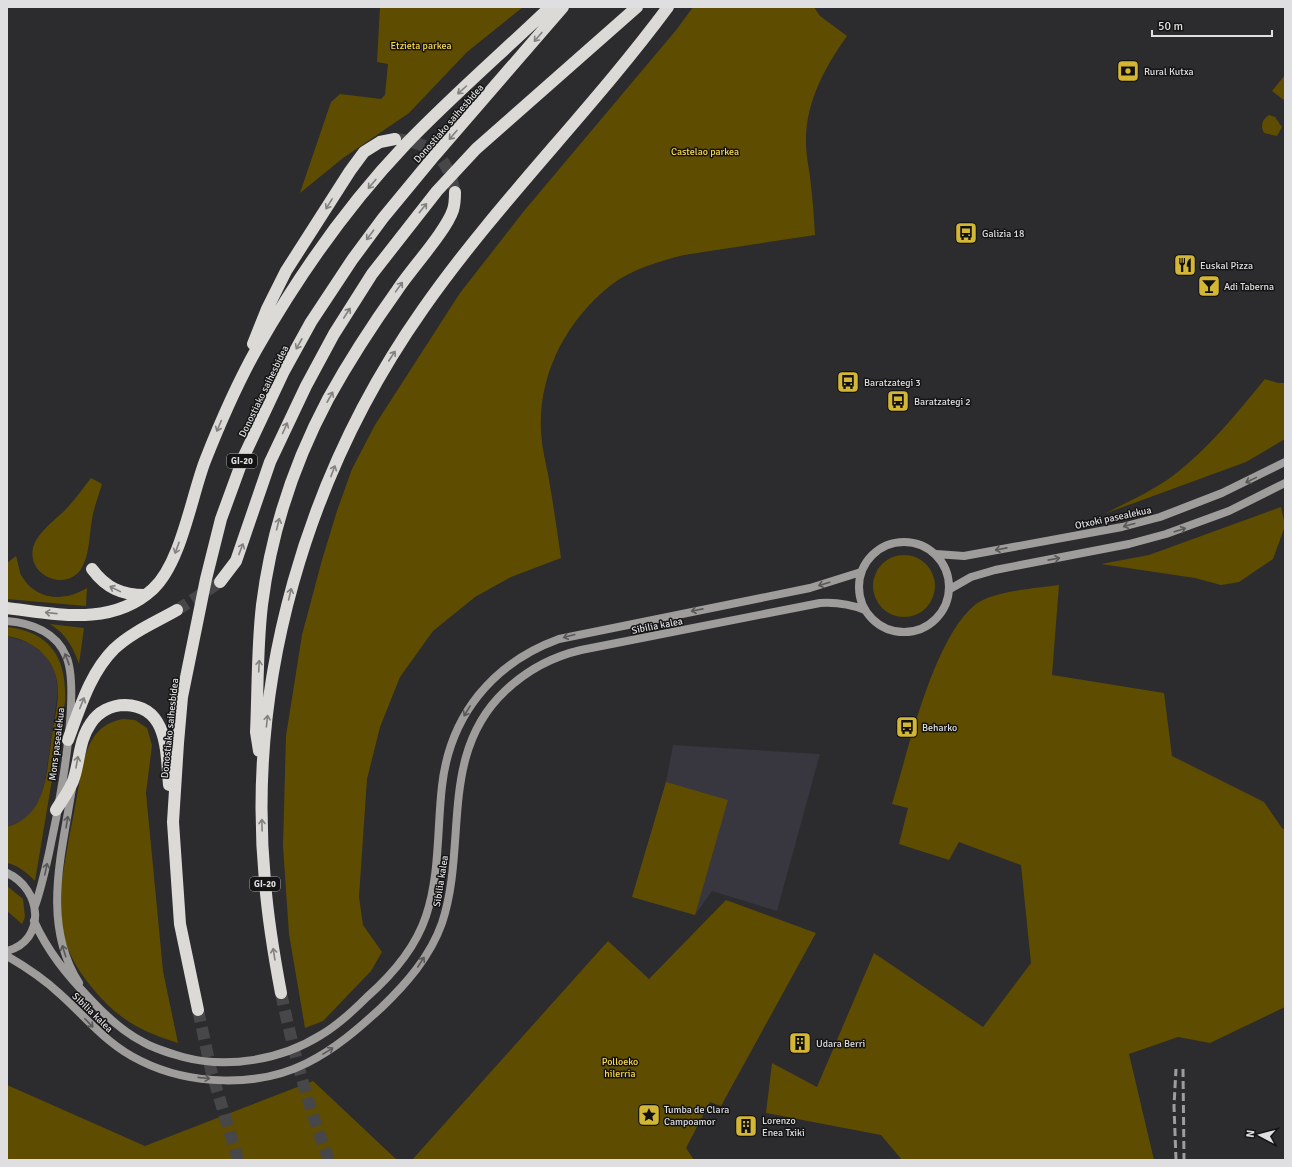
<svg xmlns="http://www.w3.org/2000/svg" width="1292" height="1167" font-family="Signika,sans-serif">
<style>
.built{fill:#38363e}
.green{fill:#5e4d00}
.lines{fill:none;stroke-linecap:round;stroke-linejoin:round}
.highway-tunnel{stroke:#474649;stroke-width:12;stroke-dasharray:12 6;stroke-linecap:butt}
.secondary{stroke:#9e9d9c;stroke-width:8}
.highway{stroke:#dbdad7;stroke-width:12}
.rail{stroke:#9d9c9f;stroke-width:3;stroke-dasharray:8 4;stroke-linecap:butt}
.oneway{stroke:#818180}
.oneway2{stroke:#595858}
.labels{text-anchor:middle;stroke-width:3;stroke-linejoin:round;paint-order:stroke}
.shield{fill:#141415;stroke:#a2a2a4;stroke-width:1}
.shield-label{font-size:9px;font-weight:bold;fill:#dfdfe1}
.park-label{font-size:10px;fill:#fcda4b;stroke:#141415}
.poi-label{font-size:10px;fill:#dfdfe1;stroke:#141415;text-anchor:start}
.street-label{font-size:10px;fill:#dfdfe1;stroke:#141415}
</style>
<rect width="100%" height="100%" fill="#2c2b2e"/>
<!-- built -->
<path class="built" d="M7,636L30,643L45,655L55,672L58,691L45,781L40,799L31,814L23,820L7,827Z
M673,745L820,754L777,911L712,891L695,915L632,897L666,782Z"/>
<!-- green -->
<path class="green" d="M380,7H523L467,52L409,113L343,158L300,193L331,102L340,94L381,99L385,95L388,64L377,62Z
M693,7H814L820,16L847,36C825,67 805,103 806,143C806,158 810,171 811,186C813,202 814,219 815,235L684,255C660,261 632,269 611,285C566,321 538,374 541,432C542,447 545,460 548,474C553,502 557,530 561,558L511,577L475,597L433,631L400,677L380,727L367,779L359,897L363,925L382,952L371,971L323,1021L305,1028L289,934L283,846L286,736L302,635L322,560L337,511L352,469L375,425L460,293L524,211L677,29Z
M1285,75V101L1272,91Z
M1269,115L1275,117L1282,127L1277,136L1264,133C1260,125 1262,120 1269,115Z
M1265,379L1278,383H1285V439L1246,462L1104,514C1128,502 1152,491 1174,475C1209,448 1237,413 1265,379Z
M91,478L102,484C99,495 94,507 92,519C89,535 90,555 81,569C66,592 27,576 33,548C37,532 57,519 68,507C76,498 83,488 91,478Z
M1281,507L1285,526L1273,559L1239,582L1221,585L1195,578L1101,564L1149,555Z
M873 586a31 31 0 1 1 62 0a31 31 0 1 1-62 0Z
M16,556C18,562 19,570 21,575C36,601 64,602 87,588L86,606L7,599V563Z
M1059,585L1052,675L1164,693L1172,756L1264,802L1282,828L1285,830V1007L1210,1043L1178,1037L1129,1054L1154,1160H902L881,1135L766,1113L772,1063L817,1087L874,953L983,1027L1031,963L1021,865L959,842L949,860L899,844L908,808L892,804C908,751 933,638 976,604C993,591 1038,588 1059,585Z
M50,624L84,628L79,664C73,647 66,634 50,624Z
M7,627C52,632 67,660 65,702L35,881C27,873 18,865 7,863V827C46,816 46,776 51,742C53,725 58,708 58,691C58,661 35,640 7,636Z
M123,719L135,720L147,728L152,745L146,793L163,971L178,1043C142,1032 118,1019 94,990C83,977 73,963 67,946C54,911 63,874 69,838C74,814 78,790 82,766C89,742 96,724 123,719Z
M666,782L728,800L695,915L632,897Z
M7,886L23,899L25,917L22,924L7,911Z
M726,900L816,933L721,1106L710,1102L686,1148L694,1160H412L608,941L649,979Z
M313,1081L397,1160H7V1085L145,1146Z"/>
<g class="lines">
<!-- highway-tunnel -->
<path class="highway-tunnel" d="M395,139C432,143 447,156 455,192
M177,610L220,582
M281,993C293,1050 308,1106 329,1160
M198,1010L211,1070L238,1160"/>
<!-- secondary -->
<path class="secondary" d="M859 587a45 45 0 1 1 90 0a45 45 0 1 1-90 0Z
M936,554L964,556L1122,527L1160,517L1222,493L1285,462
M950,589L971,577L995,570L1129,544L1166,534L1229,511L1285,483
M7,621C31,623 56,632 66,656C84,695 50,863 35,906
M72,788C62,854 41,923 79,983
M7,873C42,889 47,940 7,951
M34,921C48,952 67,975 91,1000C106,1016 123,1032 143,1042C155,1049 169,1053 183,1057C228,1069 281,1060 321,1035C338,1025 353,1011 367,997C392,975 415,949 426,916C440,874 437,829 442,786C450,715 493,663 559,639L810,588L861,572
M7,956C26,967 44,979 60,994C88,1019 107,1045 141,1061C189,1085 258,1088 307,1063C335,1049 358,1029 381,1008C406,984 430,957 442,923C468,845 438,754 505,691C527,670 551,657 581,650L820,603C836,602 850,604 865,610"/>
<!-- highway -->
<path class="highway" d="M253,344L267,309L286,271L350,171L364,152L380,142L395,139
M92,569C106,588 122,595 145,595
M220,582L236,561L270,462L306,386L334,334L372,274L437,191L476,149L637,7
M7,608C57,614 112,627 153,589C181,563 191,498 205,461C220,423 236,386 256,350C297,278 348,205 405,145C451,97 502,53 550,7
M68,740C80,708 90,673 114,649C132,632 156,622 177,610
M259,751L256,732C258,690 257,647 262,605C271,533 294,463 328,399C349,361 373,324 398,289C412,268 446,231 453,210C455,204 455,197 455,192
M56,810C62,800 71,789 74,778C80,759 79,740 91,723C98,712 111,705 125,705C169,706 166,753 169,785
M281,993C274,956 268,920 265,882C246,681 307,474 423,309C497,203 591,111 668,7
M198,1010L180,924L173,822L178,743L182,697L206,579L221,519L244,456L284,371L311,322L352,260L383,218L435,155L563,7"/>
<!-- rail -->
<path class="rail" d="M1183,1069L1184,1160
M1176,1160L1174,1106L1176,1069"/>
</g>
<!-- one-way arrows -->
<defs><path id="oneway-shaft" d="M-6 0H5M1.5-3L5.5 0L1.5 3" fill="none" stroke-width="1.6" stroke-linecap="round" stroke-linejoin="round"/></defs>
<g class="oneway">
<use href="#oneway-shaft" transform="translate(538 37) rotate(130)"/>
<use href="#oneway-shaft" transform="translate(462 90) rotate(138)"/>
<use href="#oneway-shaft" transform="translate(453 135) rotate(131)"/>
<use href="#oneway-shaft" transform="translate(372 184) rotate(130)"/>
<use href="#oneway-shaft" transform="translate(329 204) rotate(122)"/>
<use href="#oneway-shaft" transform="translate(423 208) rotate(-51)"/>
<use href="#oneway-shaft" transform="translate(370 235) rotate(127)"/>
<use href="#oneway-shaft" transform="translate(399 287) rotate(-54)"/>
<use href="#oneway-shaft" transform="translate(347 313) rotate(-57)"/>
<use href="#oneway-shaft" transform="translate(299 344) rotate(119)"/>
<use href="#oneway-shaft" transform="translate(392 356) rotate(-57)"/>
<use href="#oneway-shaft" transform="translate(330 397) rotate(-61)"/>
<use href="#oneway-shaft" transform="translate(219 426) rotate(113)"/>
<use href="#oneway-shaft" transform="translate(285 428) rotate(-66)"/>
<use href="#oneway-shaft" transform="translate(333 471) rotate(-69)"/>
<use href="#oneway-shaft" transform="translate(278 524) rotate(-76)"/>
<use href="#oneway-shaft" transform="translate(177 548) rotate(110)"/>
<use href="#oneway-shaft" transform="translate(241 549) rotate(-69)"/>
<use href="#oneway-shaft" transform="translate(115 589) rotate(-154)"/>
<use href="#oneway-shaft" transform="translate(290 594) rotate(-77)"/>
<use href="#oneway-shaft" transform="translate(51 613) rotate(-174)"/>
<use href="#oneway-shaft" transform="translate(259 666) rotate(-87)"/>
<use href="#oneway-shaft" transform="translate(82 703) rotate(-68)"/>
<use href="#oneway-shaft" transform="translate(267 721) rotate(-84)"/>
<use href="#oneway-shaft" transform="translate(77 762) rotate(-80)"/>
<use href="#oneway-shaft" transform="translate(262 825) rotate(-91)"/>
<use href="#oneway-shaft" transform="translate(274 954) rotate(-99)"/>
</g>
<g class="oneway2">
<use href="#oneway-shaft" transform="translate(1251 480) rotate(154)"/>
<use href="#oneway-shaft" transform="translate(1129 525) rotate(165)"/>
<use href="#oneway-shaft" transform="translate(1180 530) rotate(-18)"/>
<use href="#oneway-shaft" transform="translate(1001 549) rotate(169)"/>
<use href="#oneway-shaft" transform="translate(1054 559) rotate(-11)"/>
<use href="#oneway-shaft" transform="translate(824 584) rotate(163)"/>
<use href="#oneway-shaft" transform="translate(697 610) rotate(169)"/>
<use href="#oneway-shaft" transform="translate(569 636) rotate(165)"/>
<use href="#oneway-shaft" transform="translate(67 659) rotate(-110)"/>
<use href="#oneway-shaft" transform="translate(467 711) rotate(121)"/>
<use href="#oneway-shaft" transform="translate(67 822) rotate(-81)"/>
<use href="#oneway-shaft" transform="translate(46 869) rotate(-78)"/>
<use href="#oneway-shaft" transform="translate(64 951) rotate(-107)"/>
<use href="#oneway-shaft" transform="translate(421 962) rotate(-57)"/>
<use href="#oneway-shaft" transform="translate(89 1023) rotate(46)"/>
<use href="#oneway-shaft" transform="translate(328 1051) rotate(-32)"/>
<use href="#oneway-shaft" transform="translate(204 1078) rotate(6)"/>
</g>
<!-- icons -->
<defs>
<g id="bank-square" transform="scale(1.15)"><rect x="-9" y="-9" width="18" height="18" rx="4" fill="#d4b635" stroke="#141415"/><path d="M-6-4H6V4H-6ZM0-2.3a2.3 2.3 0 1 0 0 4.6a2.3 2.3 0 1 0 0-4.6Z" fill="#111"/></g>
<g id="bus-square" transform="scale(1.15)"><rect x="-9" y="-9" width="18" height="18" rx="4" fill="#d4b635" stroke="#141415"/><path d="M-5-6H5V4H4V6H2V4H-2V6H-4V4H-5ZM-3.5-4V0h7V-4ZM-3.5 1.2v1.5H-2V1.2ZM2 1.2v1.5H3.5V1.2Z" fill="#111"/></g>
<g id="restaurant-square" transform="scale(1.15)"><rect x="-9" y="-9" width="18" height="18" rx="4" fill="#d4b635" stroke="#141415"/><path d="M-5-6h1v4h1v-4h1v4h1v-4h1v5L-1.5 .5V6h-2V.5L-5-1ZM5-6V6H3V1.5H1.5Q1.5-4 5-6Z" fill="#111"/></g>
<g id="bar-square" transform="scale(1.15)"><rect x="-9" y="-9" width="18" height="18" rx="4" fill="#d4b635" stroke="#141415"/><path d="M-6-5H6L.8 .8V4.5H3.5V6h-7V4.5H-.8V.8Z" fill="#111"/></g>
<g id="building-square" transform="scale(1.15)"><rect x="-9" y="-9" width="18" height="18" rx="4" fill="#d4b635" stroke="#141415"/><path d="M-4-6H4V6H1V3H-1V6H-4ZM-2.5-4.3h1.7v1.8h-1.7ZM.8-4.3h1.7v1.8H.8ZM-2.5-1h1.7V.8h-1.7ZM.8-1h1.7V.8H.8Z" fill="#111"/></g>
<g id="sight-square" transform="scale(1.15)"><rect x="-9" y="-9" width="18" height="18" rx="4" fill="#d4b635" stroke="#141415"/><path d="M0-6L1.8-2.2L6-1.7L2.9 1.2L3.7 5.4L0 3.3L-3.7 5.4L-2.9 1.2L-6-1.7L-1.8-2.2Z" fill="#111"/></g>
</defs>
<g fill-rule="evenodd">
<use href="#bank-square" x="1128" y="71"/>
<use href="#bus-square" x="966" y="233"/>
<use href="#restaurant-square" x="1185" y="265"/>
<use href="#bar-square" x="1209" y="286"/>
<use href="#bus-square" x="848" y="382"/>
<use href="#bus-square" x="898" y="401"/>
<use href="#bus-square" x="907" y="727"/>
<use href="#building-square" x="800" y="1043"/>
<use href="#sight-square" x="649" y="1115"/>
<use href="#building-square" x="746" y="1126"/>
</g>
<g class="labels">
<!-- shield labels -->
<g class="shield">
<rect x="227" y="454" width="30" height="14" rx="3"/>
<rect x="250" y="877" width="30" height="14" rx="3"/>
</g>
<g class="shield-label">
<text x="242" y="464">GI-20</text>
<text x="265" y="887">GI-20</text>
</g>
<!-- park labels -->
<g class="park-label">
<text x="421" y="49">Etzieta parkea</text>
<text x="705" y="155">Castelao parkea</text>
<text x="620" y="1065">Polloeko<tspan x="620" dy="12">hilerria</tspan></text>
</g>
<!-- poi labels -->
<g class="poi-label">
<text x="1144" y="75">Rural Kutxa</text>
<text x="982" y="237">Galizia 18</text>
<text x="1200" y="269">Euskal Pizza</text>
<text x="1224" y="290">Adi Taberna</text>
<text x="864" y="386">Baratzategi 3</text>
<text x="914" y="405">Baratzategi 2</text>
<text x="922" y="731">Beharko</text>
<text x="816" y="1047">Udara Berri</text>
<text x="664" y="1113">Tumba de Clara<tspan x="664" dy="12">Campoamor</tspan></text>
<text x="762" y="1124">Lorenzo<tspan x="762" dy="12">Enea Txiki</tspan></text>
</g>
<!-- street labels -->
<g class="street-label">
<text transform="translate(448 123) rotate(-49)" y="4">Donostiako saihesbidea</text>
<text transform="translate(263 391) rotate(-64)" y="4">Donostiako saihesbidea</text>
<text transform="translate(1113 517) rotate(-12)" y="4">Otxoki pasealekua</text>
<text transform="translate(657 625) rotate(-11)" y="4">Sibilia kalea</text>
<text transform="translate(169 728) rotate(-84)" y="4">Donostiako saihesbidea</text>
<text transform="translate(56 744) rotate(-83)" y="4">Mons pasealekua</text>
<text transform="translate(440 881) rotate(-81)" y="4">Sibilia kalea</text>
<text transform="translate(93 1012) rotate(44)" y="4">Sibilia kalea</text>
</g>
</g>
<!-- border -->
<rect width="1292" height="1167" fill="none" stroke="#dfdfe1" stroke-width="16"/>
<!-- north arrow -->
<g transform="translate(1260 1135) rotate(277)" stroke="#141415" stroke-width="3" paint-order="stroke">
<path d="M0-3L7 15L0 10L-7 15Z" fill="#dfdfe1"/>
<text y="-6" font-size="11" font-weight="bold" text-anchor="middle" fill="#dfdfe1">N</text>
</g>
<!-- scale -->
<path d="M1152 30v6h120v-6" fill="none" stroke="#dfdfe1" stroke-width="2"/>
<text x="1158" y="30" font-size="12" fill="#dfdfe1" stroke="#141415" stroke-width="3" paint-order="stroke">50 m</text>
</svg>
